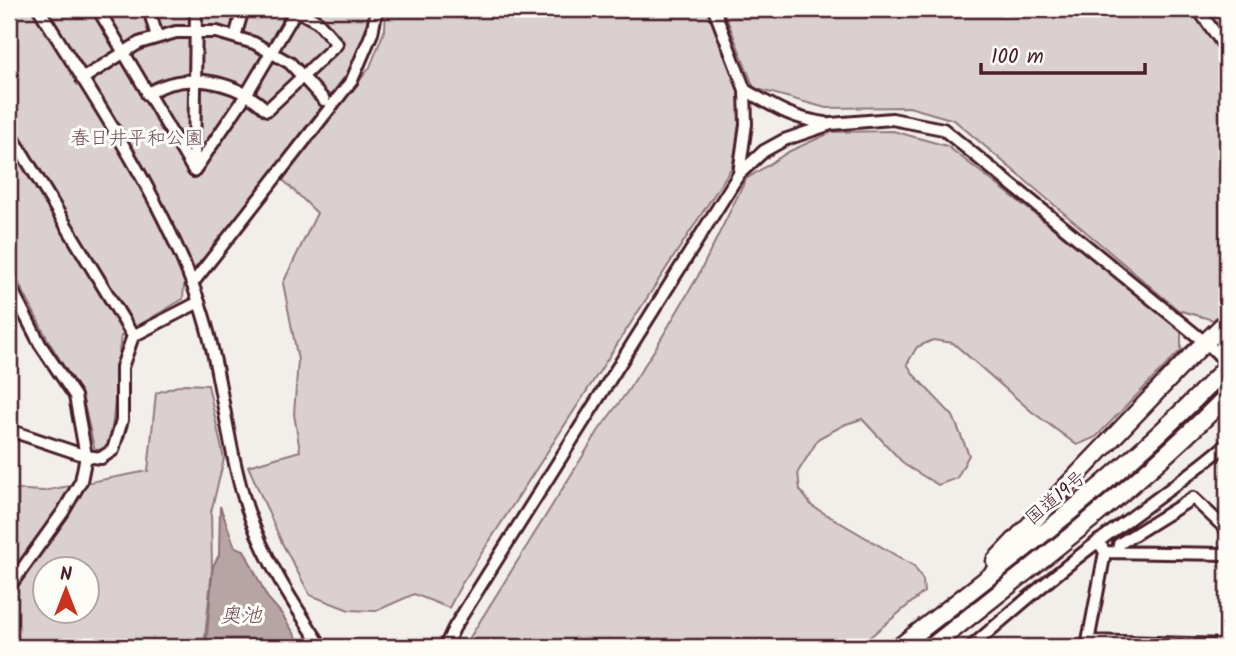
<svg xmlns="http://www.w3.org/2000/svg" width="1236" height="656" font-family="Kalam,'Klee One',sans-serif">
<style>
.green{fill:#d9d0cf;stroke:#92787d;stroke-width:2;fill-rule:evenodd}
.water{fill:#b7a5a6;stroke:#8b6f75;stroke-width:2}
.lines{fill:none;stroke-linecap:round;stroke-linejoin:round}
.minor-casing{stroke:#4a1f2b;stroke-width:16}
.highway-casing{stroke:#4a1f2b;stroke-width:21}
.minor{stroke:#fdfcf7;stroke-width:10}
.highway{stroke:#fdfcf7;stroke-width:16}
.labels{text-anchor:middle;stroke-width:6;stroke-linejoin:round;paint-order:stroke}
.park-label{font-size:19px;fill:#6e4b54;stroke:#fdfcf7}
.street-label{font-size:19px;fill:#4a1f2b;stroke:#fdfcf7}
.water-label{font-size:21px;font-style:italic;fill:#704e56;stroke:#fdfcf7}
</style>
<rect width="100%" height="100%" fill="#f2efeb"/>
<filter id="ink" filterUnits="userSpaceOnUse"><feTurbulence type="fractalNoise" baseFrequency=".0143" numOctaves="2"/><feDisplacementMap in="SourceGraphic" scale="14" xChannelSelector="R" yChannelSelector="G"/><feConvolveMatrix kernelMatrix="1 2 1 2 8 2 1 2 1" color-interpolation-filters="sRGB"/></filter>
<g filter="url(#ink)">
<!-- green -->
<path class="green" d="M9,9H370L360,50L349,71L184,285L183,299L121,336C116,373 116,411 109,447L95,451L82,396L48,340L9,264Z
M386,9H708L740,95L739,133L732,167L461,585L449,608L414,594L376,611L349,610L310,595L282,543L248,466L300,451L294,414L298,360L283,283L317,213L283,180L370,67L385,29Z
M723,9H1227V309L1213,320L1178,310L954,120L909,107L826,108L754,88Z
M893,131L947,146L1181,327V350L1096,437L1077,445L1031,411L953,343L933,340L917,347L907,364L914,375L953,416L969,455L957,478L938,485L905,465L862,419L846,424L819,438L798,472L800,490L812,506L914,566L923,580L924,592L858,647H464L599,430L627,392L655,349L698,276L746,179L790,151L832,132Z
M184,384L208,385L224,459L211,512L212,569L204,647H9V489L43,491L148,471L156,393ZM46,568H88V610H46Z"/>
<!-- water -->
<path class="water" d="M220,506L235,547L244,550L267,597L281,613L303,647H206L213,566L219,555Z"/>
<g class="lines">
<!-- minor casing -->
<g class="minor-casing">
<path id="minor" d="M39,9C97,103 162,196 199,302C222,369 225,441 247,508C264,559 293,603 322,647
M98,9L194,171
M149,9L157,37
M1198,9L1227,50
M235,37L243,9
M82,79L139,43L176,32H217L254,43L290,63L324,100
M745,90C773,106 792,119 825,123
M147,94C185,70 235,80 267,110L337,44L318,22L294,9
M9,131L133,336
M194,171L246,95L297,9
M194,171L196,9
M739,174L764,151L784,140L831,124L892,119L943,129L1212,348L1227,363
M9,284L40,344L75,396L86,456L101,458L113,450L122,420V367L133,336L199,302
M192,284L352,80L372,33L377,9
M9,430L86,456L81,481L63,512L9,587
M1098,541L1105,552L1227,554
M1118,552L1119,544L1193,498L1227,530
M1088,641L1227,645
M445,647L454,628L739,174L746,124L745,90L714,9
M971,647C1013,611 1054,574 1099,541C1142,509 1186,479 1227,444
M1087,647L1105,552"/>
</g>
<!-- highway casing -->
<g class="highway-casing">
<path id="highway" d="M995,561L1189,358L1227,321
M899,647C1013,558 1128,472 1227,366
M931,647C1032,567 1136,488 1227,396"/>
</g>
<!-- minor -->
<use href="#minor" class="minor"/>
<!-- highway -->
<use href="#highway" class="highway"/>
</g>
</g>
<g class="labels">
<!-- park labels -->
<g class="park-label">
<text x="137" y="144">春日井平和公園</text>
</g>
<!-- street labels -->
<g class="street-label">
<text transform="translate(1055 497) rotate(-40)" y="7">国道19号</text>
</g>
<!-- water labels -->
<g class="water-label">
<text x="241" y="622">奥池</text>
</g>
</g>
<!-- margin -->
<rect width="1236" height="656" fill="none" stroke="#fdfcf7" stroke-width="35"/>
<rect x="18" y="18" width="1201" height="621" fill="none" stroke="#4a1f2b" stroke-width="2.5" filter="url(#ink)"/>
<!-- north arrow -->
<g transform="translate(66 590)"><circle r="33" fill="#fdfcf7" stroke="#b5a4a5" stroke-width="2"/>
<path d="M0-5L12 26L0 18L-12 26Z" fill="#c8321e"/>
<text y="-10" font-size="19" font-weight="bold" text-anchor="middle" fill="#4a1f2b">N</text>
</g>
<!-- scale -->
<path d="M981 63v10h164v-10" fill="none" stroke="#4a1f2b" stroke-width="3.5"/>
<text x="991" y="63" font-size="21" fill="#4a1f2b" stroke="#fdfcf7" stroke-width="5" paint-order="stroke">100 m</text>
</svg>
